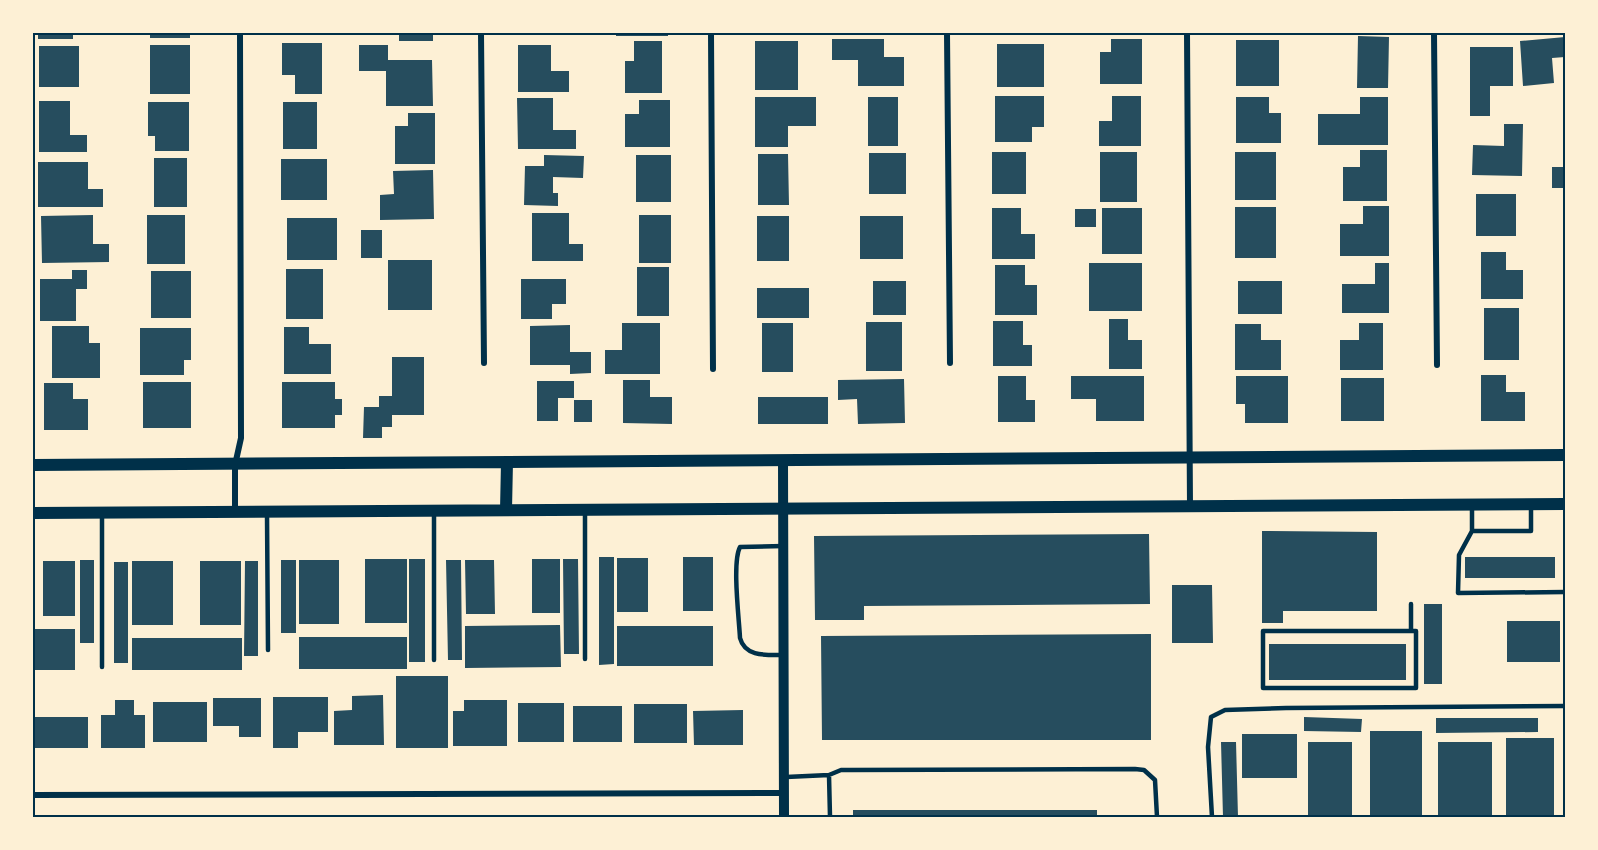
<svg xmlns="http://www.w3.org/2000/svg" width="1598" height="850" font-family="Figtree,sans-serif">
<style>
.building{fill:#264d5e}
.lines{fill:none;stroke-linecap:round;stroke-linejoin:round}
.service{stroke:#003049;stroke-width:4.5}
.minor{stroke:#003049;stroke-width:6}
.tertiary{stroke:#003049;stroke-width:10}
.secondary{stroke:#003049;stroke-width:12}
.neatline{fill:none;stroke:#003049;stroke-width:2}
</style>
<rect width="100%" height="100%" fill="#fdf0d5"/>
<!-- building -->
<path class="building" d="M38,33H73V39H38Z
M150,33H190V38H150Z
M399,33H433V41H399Z
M616,33H668V36H616Z
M1358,36L1389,37L1388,88H1357Z
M1565,37V57L1552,58L1554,83L1523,86L1520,41Z
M832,39H884V57H904V86H858V60H832Z
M1111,39H1142V84H1100V52H1111Z
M1236,40H1279V86H1236Z
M634,41H662V93H625V61H634Z
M755,41H798V90H755Z
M282,43H322V94H295V75H282Z
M997,44H1044V87H997Z
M150,45H190V94H150Z
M359,45H388V60H432L433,106H386V71H359Z
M518,45H551V71H569V92H518Z
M39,46H79V87H39Z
M1470,47H1513V86H1490V116H1470Z
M995,96H1044V127H1032V142H995Z
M1112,96H1141V146H1099V121H1112Z
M755,97H816V126H788V147H755Z
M868,97H898V146H868Z
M1236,97H1269V113H1281V143H1236Z
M1360,97H1388V145H1318V114H1360Z
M517,98H553V130H576V149H518Z
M639,100H670V147H625V114H639Z
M39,101H70V135H87V152H39Z
M148,102H189V151H155V136H148Z
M283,102H317V149H283Z
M408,113H435V164H395V126H408Z
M1504,124H1523L1522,176L1472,175L1473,145L1504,146Z
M1360,150H1387V201H1343V167H1360Z
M992,152H1026V194H992Z
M1100,152H1137V202H1100Z
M1235,152H1276V200H1235Z
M869,153H906V194H869Z
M758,154H788L789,205H758Z
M544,155L584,156L583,178L553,177V193H558V206L524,205L525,166H544Z
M636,155H671V202H636Z
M154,158H187V207H154Z
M281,159H327V200H281Z
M38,162H88V189H103V207H38Z
M1552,167H1565V188H1552Z
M433,170L434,219L380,220V195L394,194L393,171Z
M1476,194H1516V236H1476Z
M1363,206H1389V256H1340V224H1363Z
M1235,207H1276V258H1235Z
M992,208H1021V234H1035V259H992Z
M1102,208H1142V254H1102Z
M1075,209H1096V227H1075Z
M532,213H569V244H583V261H532Z
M93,215V244H109V262L42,263L41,216Z
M147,215H185V264H147Z
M639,215H671V263H639Z
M757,216H789V261H757Z
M860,216H903V259H860Z
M287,218H337V260H287Z
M361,230H382V258H361Z
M1481,252H1506V270H1523V299H1481Z
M388,260H432V310H388Z
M1089,263H1142V311H1089Z
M1375,263H1389V313H1342V284H1375Z
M995,265H1025V285H1037V315H995Z
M637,267H669V316H637Z
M286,269H323V319H286Z
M72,270H87V289H76V321H40V279H72Z
M151,271H191V318H151Z
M521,279H566V304H552V319H521Z
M873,281H906V315H873Z
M1238,281H1282V314H1238Z
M757,288H809V318H757Z
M1484,308H1519V360H1484Z
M1109,319H1128V340H1142V369H1109Z
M993,321H1023V345H1032V366H993Z
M866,322H902V371H866Z
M622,323H660V374H605V350H622Z
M762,323H793V372H762Z
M1359,323H1383V370H1340V340H1359Z
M1235,324H1261V340H1281V370H1235Z
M570,325V352H591V373L570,374V365H530V326Z
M52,326H89V343H100V378H52Z
M284,327H309V344H331V374H284Z
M140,328H191V360H184V375H140Z
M392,357H424V415H392V427H382V438H363L364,407H379V396H392Z
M1481,375H1506V392H1525V421H1481Z
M998,376H1026V400H1035V422H998Z
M1071,376H1144V421H1096V399H1071Z
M1236,376H1288V423H1245V404H1236Z
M1341,378H1384V421H1341Z
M904,379L905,423L858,424L857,399L838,400V380Z
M623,380H650V397H672V424L623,423Z
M537,381H574V398H558V421H537Z
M143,382H191V428H143Z
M282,382H335V399H342V415H335V428H282Z
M44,383H73V399H88V430H44Z
M758,397H828V424H758Z
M574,400H592V422H574Z
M1262,531L1377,532V611H1283V623H1262Z
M1149,534L1150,604L864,606V620H815L814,536Z
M599,557H614V664L599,665Z
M683,557H713V611H683Z
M1465,557H1555V578H1465Z
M617,558H648V612H617Z
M365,559H407V623H365Z
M409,559H425V662H409Z
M532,559H560V613H532Z
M563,559H578L579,654H564Z
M80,560H94V643H80Z
M281,560H296V633H281Z
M299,560H339V624H299Z
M446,560H461L462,660H448Z
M465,560H494L495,614H466Z
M43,561H75V616H43Z
M132,561H173V625H132Z
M200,561H241V625H200Z
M245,561H258V656H244Z
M114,562H128V663H114Z
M1172,585H1212L1213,643H1172Z
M1424,604H1442V684H1424Z
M1507,621H1560V662H1507Z
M560,625L561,667L465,668V626Z
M617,626H713V666H617Z
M33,629H75V670H33Z
M1151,634V740H822L821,636Z
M299,637H407V669H299Z
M132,638H242V670H132Z
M1269,644H1406V680H1269Z
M396,676H448V748H396Z
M383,695L384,745H334V711L352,710V696Z
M273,697H328V732H298V748H273Z
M213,698H261V737H239V726H213Z
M115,700H134V715H145V748H101V715H115Z
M464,700H507V746H453V711H464Z
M153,702H207V742H153Z
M518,703H564V742H518Z
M634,704H687V743H634Z
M573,706H622V742H573Z
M743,710V745H694L693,711Z
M34,717H88V748H34Z
M1304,717L1362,719L1361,732L1304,731Z
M1436,718H1538V732L1436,733Z
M1370,731H1422V817H1370Z
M1242,734H1297V778H1242Z
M1506,738H1554V817H1506Z
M1221,742H1236L1238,817H1223Z
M1308,742H1352V817H1308Z
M1438,742H1492V817H1438Z
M853,810H1097V817H853Z"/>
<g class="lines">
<!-- service -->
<path class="service" d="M1472,505V531L1459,555L1458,593L1565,592
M267,514L268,650
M1472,531H1531V506
M1263,631H1416V688H1263Z
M1411,631V604
M783,655C766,655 745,657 740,638C739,618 732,562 740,547L784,546
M585,659V511
M434,660V513
M102,667V513
M829,775L830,817
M786,777L829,775L841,770H849L1135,769L1144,770L1155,780L1157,817
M1212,817L1208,747L1211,717L1225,710L1286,708L1565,706"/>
<!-- minor -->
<path class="minor" d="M481,33L484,363
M711,33L713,369
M947,33L950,363
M1187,33L1190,506
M1434,33L1437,365
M235,512V465L241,438L240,33
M33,795L784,793"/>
<!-- tertiary -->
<path class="tertiary" d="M783,460L784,817"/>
<!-- secondary -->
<path class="secondary" d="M33,465L1565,455
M506,510L507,462
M33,513L1565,504"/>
</g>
<!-- border -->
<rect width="1598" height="850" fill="none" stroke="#fdf0d5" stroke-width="69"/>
<rect x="34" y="34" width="1530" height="782" class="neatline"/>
</svg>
